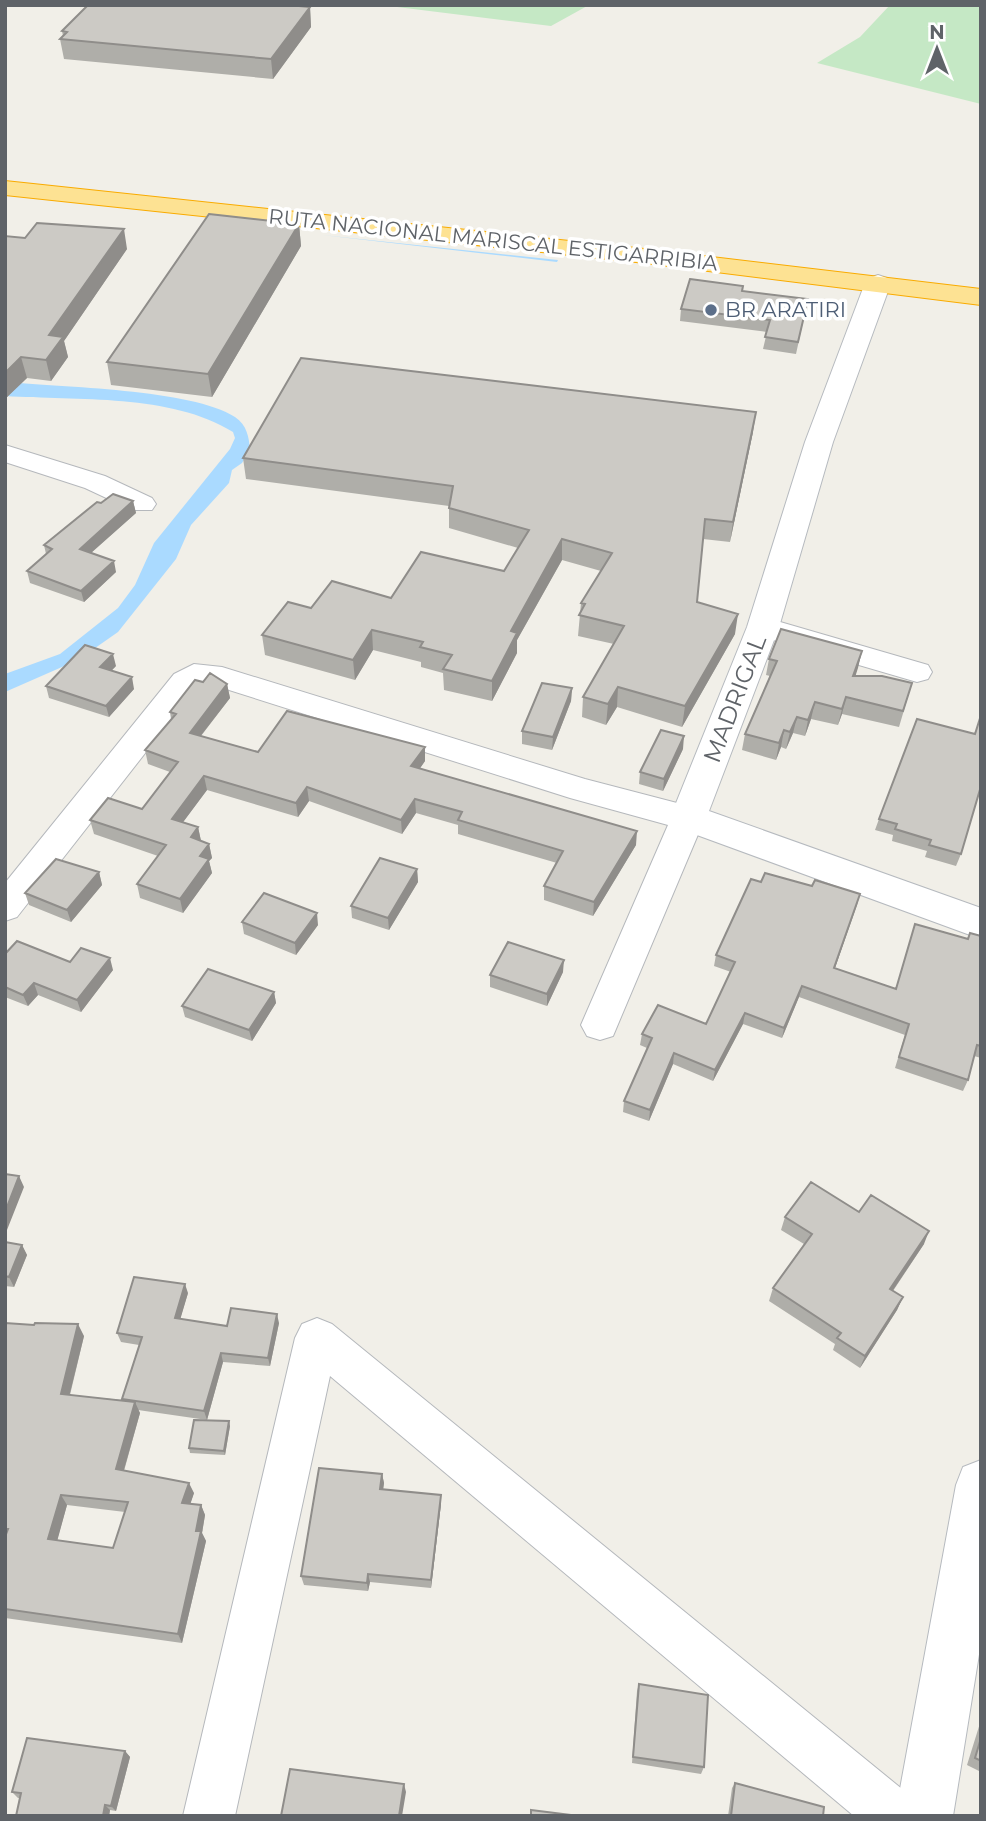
<svg xmlns="http://www.w3.org/2000/svg" width="986" height="1821" font-family="Montserrat,sans-serif">
<style>
.green{fill:#c5e8c5}
.water{fill:#aadaff}
.lines{fill:none;stroke-linecap:round;stroke-linejoin:round}
.street-casing{stroke:#b5b8bc;stroke-width:2}
.secondary-casing{stroke:#b6babf;stroke-width:2}
.highway-casing{stroke:#f9ab00;stroke-width:2}
.street{fill:#fff;fill-rule:evenodd}
.secondary{fill:#fff;fill-rule:evenodd}
.highway{fill:#fde293;fill-rule:evenodd}
.wall{fill:#afaea9;fill-rule:evenodd}
.shaded-wall{fill:#8f8d8a}
.building{fill:#cccac5;stroke:#8f8d8a;stroke-width:2;fill-rule:evenodd}
.service-dot{fill:#5c6f8a;stroke:#fff;stroke-width:2.5}
.labels{text-anchor:middle;stroke-width:7;stroke-linejoin:round;paint-order:stroke}
.far-street-label{font-size:21px;fill:#5f6368;stroke:#fff}
.far-service-label{font-size:21px;fill:#4e5e75;stroke:#fff;text-anchor:start}
.street-label{font-size:24px;fill:#5f6368;stroke:#fff}
</style>
<rect width="100%" height="100%" fill="#f1efe8"/>
<!-- green -->
<path class="green" d="M381,5H589L551,26Z
M890,5H981V104L817,63L860,37Z"/>
<!-- water -->
<path class="water" d="M322,235L558,260L557,262Z
M5,382C60,387 192,389 235,417C247,425 249,437 250,450L242,463L232,470L229,483L191,525L176,559L118,632L78,660L5,692V674L60,654L118,608L135,585L154,543L230,449L235,438L233,432C170,393 78,401 5,396Z"/>
<g class="lines">
<!-- street casing -->
<g class="street-casing">
<path id="street" d="M5,445L105,476L152,498L156,504L152,510H132L85,488L5,462Z
M763,617L928,665L932,672L928,679L917,682L753,634L748,627L753,620Z
M194,664L222,667L585,779L700,809L705,818L613,1036L600,1040L587,1036L581,1025L668,825L570,798L210,684L196,688L17,917L5,921V883L174,674Z
M317,1318L332,1324L913,1798L921,1816H854L330,1376L235,1816H183L295,1338L302,1324Z"/>
</g>
<!-- secondary casing -->
<g class="secondary-casing">
<path id="secondary" d="M878,275L887,278L891,283L833,442L779,627L709,811L981,908V939L675,827L670,818L747,627L805,442L865,283L869,278Z
M981,1460V1642L953,1816H895L956,1485L963,1467Z"/>
</g>
<!-- highway casing -->
<g class="highway-casing">
<path id="highway" d="M5,181L636,248L981,289V305L636,262L5,195Z"/>
</g>
<!-- street -->
<use href="#street" class="street"/>
<!-- secondary -->
<use href="#secondary" class="secondary"/>
<!-- highway -->
<use href="#highway" class="highway"/>
</g>
<!-- wall -->
<path class="wall" d="M310,7L311,27L273,79L64,59L60,39L63,36L62,31Z
M299,224L301,246L212,397L111,385L107,362Z
M5,236L127,249L64,341L68,357L51,381L27,378L5,399Z
M743,286L742,291L808,299L796,354L763,349L767,332L680,321L681,309Z
M753,432L730,542L703,539L697,602L735,634L682,727L617,707L606,725L582,717L583,697L614,644L578,636L581,603L601,571L562,560L517,640V653L492,701L444,690L443,673L421,667V662L373,650L355,680L265,655L262,635L311,608L391,598L504,571L518,548L449,528V506L246,479L243,458Z
M133,501L136,513L91,553L116,572L84,602L30,583L27,571L46,554L44,545L101,503Z
M862,651L855,676L912,683L899,727L842,714L838,725L811,719L805,736L793,733L786,749L781,747L776,760L742,750L745,734L770,676L766,675L769,659Z
M116,666L111,671L134,689L109,717L49,698L46,686Z
M203,682L227,684L230,698L201,736L258,752L425,747V761L420,768L636,845L593,916L544,900V886L557,863L458,834V825L416,813L402,834L309,801L298,817L207,790L183,822L198,827L201,841L209,844L212,858L209,861L212,873L183,913L140,898L137,884L158,856L94,834L90,820L142,809L170,772L148,764L145,750L171,719L170,712Z
M572,688L571,701L552,750L522,744V731Z
M917,719L961,854L956,866L925,857L927,851L892,841L893,835L875,830L879,819Z
M683,749L663,791L639,784L640,772Z
M417,869L418,882L389,930L352,918L351,906Z
M99,872L102,885L71,922L29,905L25,893Z
M761,882L812,886L860,894L835,968L896,989L967,939L981,936V1058L974,1056L968,1080L963,1091L895,1068L905,1035L799,997L782,1038L743,1024L713,1081L673,1064L649,1121L623,1112L624,1101L647,1048L640,1045L642,1034L706,1024L731,972L714,966L716,955Z
M242,922L318,925L296,955L244,934Z
M5,954L70,962L113,970L81,1012L38,995L28,1006L5,997Z
M563,972L547,1006L490,987V975Z
M274,992L276,1003L252,1041L185,1017L182,1006Z
M859,1212L924,1244L893,1291L903,1297L897,1310L860,1368L833,1350L835,1344L769,1301L773,1288L804,1244L781,1230L785,1217Z
M5,1242L22,1245L27,1255L14,1287L5,1286Z
M188,1293L180,1319L227,1326L279,1323L270,1366L223,1362L207,1420L138,1410L140,1413L124,1471L194,1493L190,1504L201,1505L205,1515L202,1533L206,1541L182,1643L5,1618V1323L84,1336L70,1395L122,1400V1399L139,1345L121,1342L117,1333ZM67,1505L125,1512L113,1548L57,1540Z
M230,1426L225,1455L190,1453L189,1448Z
M382,1474L384,1483L383,1489L441,1495V1504L431,1588L370,1582L368,1591L304,1585L301,1576Z
M639,1684L704,1767L701,1774L632,1763L637,1691Z
M981,1720V1772L967,1765Z
M125,1751L130,1757L116,1811L110,1810L109,1816H16L20,1798H18L12,1792Z
M735,1783L823,1816H728L732,1788Z"/>
<!-- shaded-wall -->
<path class="shaded-wall" d="M310,7L311,27L273,79L271,59Z
M299,224L301,246L212,397L208,374Z
M124,229L127,249L64,341L68,357L51,381L46,360L49,335Z
M21,357L27,378L5,399V373Z
M756,412L753,432L730,542L733,522Z
M133,501L136,513L83,560L80,549Z
M562,539V560L517,640V653L492,701V681L511,631Z
M114,561L116,572L84,602L81,591Z
M738,614L735,634L682,727L685,706Z
M372,630L373,650L355,680L353,660Z
M862,651L858,668L850,693L853,676Z
M113,654L116,666L103,679L100,667Z
M132,677L134,689L109,717L106,706Z
M227,684L230,698L192,747L190,733Z
M618,687L617,707L606,725L608,704Z
M572,688L571,701L552,750L553,737Z
M846,697L842,714L838,725L842,709Z
M815,702L811,719L805,736L808,720Z
M797,717L793,733L786,749L790,732Z
M784,730L781,747L776,760L779,743Z
M684,736L683,749L663,791L664,779Z
M425,747V761L412,780L411,766Z
M204,776L207,790L175,833L172,819Z
M307,787L309,801L298,817L296,803Z
M415,799L416,813L402,834L401,820Z
M198,827L201,841L191,837Z
M637,831L636,845L593,916L594,902Z
M209,844L212,858L209,861L212,873L183,913L180,899L200,856Z
M417,869L418,882L389,930L388,918Z
M99,872L102,885L71,922L67,910Z
M860,894L857,905L831,979L834,968Z
M317,913L318,925L296,955L295,943Z
M110,958L113,970L81,1012L77,1000Z
M564,960L563,972L547,1006V994Z
M34,983L38,995L28,1006L23,995Z
M802,986L799,997L782,1038L784,1028Z
M274,992L276,1003L252,1041L249,1030Z
M745,1013L743,1024L713,1081L715,1070Z
M674,1053L673,1064L649,1121L650,1110Z
M19,1176L24,1187L5,1235V1212Z
M929,1231L924,1244L885,1302L890,1289Z
M22,1245L27,1255L14,1287L9,1277Z
M185,1284L188,1293L178,1327L175,1318Z
M903,1297L897,1310L860,1368L865,1356Z
M277,1314L279,1323L270,1366L268,1358Z
M78,1324L84,1336L67,1405L61,1394Z
M221,1353L223,1362L207,1420L204,1411Z
M135,1402L140,1413L121,1480L116,1469Z
M229,1421L230,1426L225,1455L224,1451Z
M382,1474L384,1483L382,1498L380,1489Z
M189,1483L194,1493L187,1514L182,1503Z
M61,1495L67,1505L55,1549L48,1539Z
M441,1495V1504L431,1588V1580Z
M201,1505L205,1515L202,1533L206,1541L182,1643L178,1634Z
M368,1574L370,1582L368,1591L367,1583Z
M125,1751L130,1757L116,1811L111,1806Z
M404,1784L406,1792L402,1816H399Z
M105,1805L110,1810L109,1816H103Z"/>
<!-- building -->
<path class="building" d="M88,5H288L310,7L271,59L60,39L67,32L62,31Z
M209,214L299,224L208,374L107,362Z
M37,223L124,229L49,335L63,337L46,360L21,357L5,373V236L25,238Z
M690,279L743,286L742,291L808,299L798,342L765,337L770,320L681,309Z
M301,358L756,412L733,522L705,519L697,602L738,614L685,706L618,687L608,704L583,697L624,626L579,615L585,604L581,603L612,553L562,539L511,631L517,633L492,681L443,669L452,655L420,647L423,642L372,630L353,660L262,635L288,602L311,608L332,581L391,598L421,552L504,571L529,530L449,508L453,486L243,458Z
M113,494L133,501L80,549L114,561L81,591L27,571L52,549L44,545L97,502L101,503Z
M781,629L862,651L853,676H882L912,683L903,711L846,697L842,709L815,702L808,720L797,717L790,732L784,730L779,743L745,734L777,661L769,659Z
M85,645L113,654L100,667L132,677L106,706L46,686Z
M210,673L227,684L190,733L258,752L287,711L425,747L411,766L637,831L594,902L544,886L563,851L458,820L462,812L415,799L401,820L307,787L296,803L204,776L172,819L198,827L191,837L209,844L200,856L209,859L180,899L137,884L166,845L90,820L108,798L142,809L178,762L145,750L176,714L170,712L195,680L203,682Z
M542,683L572,688L553,737L522,731Z
M981,715V786L961,854L929,845L931,840L895,829L897,824L879,819L917,719L975,734Z
M661,730L684,736L664,779L640,772Z
M380,858L417,869L388,918L351,906Z
M56,859L99,872L67,910L25,893Z
M765,873L812,886L815,880L860,894L834,968L896,989L915,924L968,939L970,933L981,936V1046L977,1045L968,1080L899,1057L909,1024L802,986L784,1028L745,1013L715,1070L674,1053L650,1110L624,1101L652,1038L642,1034L658,1005L706,1024L735,962L716,955L751,879L761,882Z
M264,893L317,913L295,943L242,922Z
M17,941L70,962L81,948L110,958L77,1000L34,983L23,995L5,987V954Z
M508,942L564,960L547,994L490,975Z
M208,969L274,992L249,1030L182,1006Z
M5,1174L19,1176L5,1212Z
M811,1182L859,1212L871,1195L929,1231L890,1289L903,1297L865,1356L837,1338L841,1333L773,1288L812,1234L785,1217Z
M5,1242L22,1245L9,1277L5,1276Z
M134,1277L185,1284L175,1318L227,1326L231,1308L277,1314L268,1358L221,1353L204,1411L122,1399L142,1337L117,1333Z
M5,1323L34,1325L35,1323L78,1324L61,1394L135,1402L116,1469L189,1483L182,1503L201,1505L196,1531H201L178,1634L5,1609V1537L8,1529H5ZM61,1495L128,1502L113,1548L48,1539Z
M194,1420L229,1421L224,1451L189,1448Z
M319,1468L382,1474L380,1489L441,1495L431,1580L368,1574L367,1583L301,1576Z
M639,1684L708,1695L704,1767L633,1757Z
M27,1738L125,1751L111,1806L105,1805L103,1816H16L21,1793L12,1792Z
M981,1738V1761L975,1758Z
M290,1769L404,1784L399,1816H281Z
M735,1783L824,1807L823,1816H731Z
M531,1810L579,1816H531Z"/>
<!-- markers -->
<circle class="service-dot" cx="711" cy="310" r="7"/>
<g class="labels">
<!-- far-street labels -->
<g class="far-street-label">
<text transform="translate(493 240) rotate(6)" y="7">RUTA NACIONAL MARISCAL ESTIGARRIBIA</text>
</g>
<!-- far-service labels -->
<g class="far-service-label">
<text x="725" y="317">BR ARATIRI</text>
</g>
<!-- street labels -->
<g class="street-label">
<text transform="translate(735 699) rotate(-69)" y="8">MADRIGAL</text>
</g>
</g>
<!-- border -->
<rect width="986" height="1821" fill="none" stroke="#5f6368" stroke-width="14"/>
<!-- north arrow -->
<g transform="translate(937 49)" stroke="#ffffff" stroke-width="5" paint-order="stroke">
<path d="M0-5L12 26L0 18L-12 26Z" fill="#5f6368"/>
<text y="-10" font-size="19" font-weight="bold" text-anchor="middle" fill="#5f6368">N</text>
</g>
</svg>
